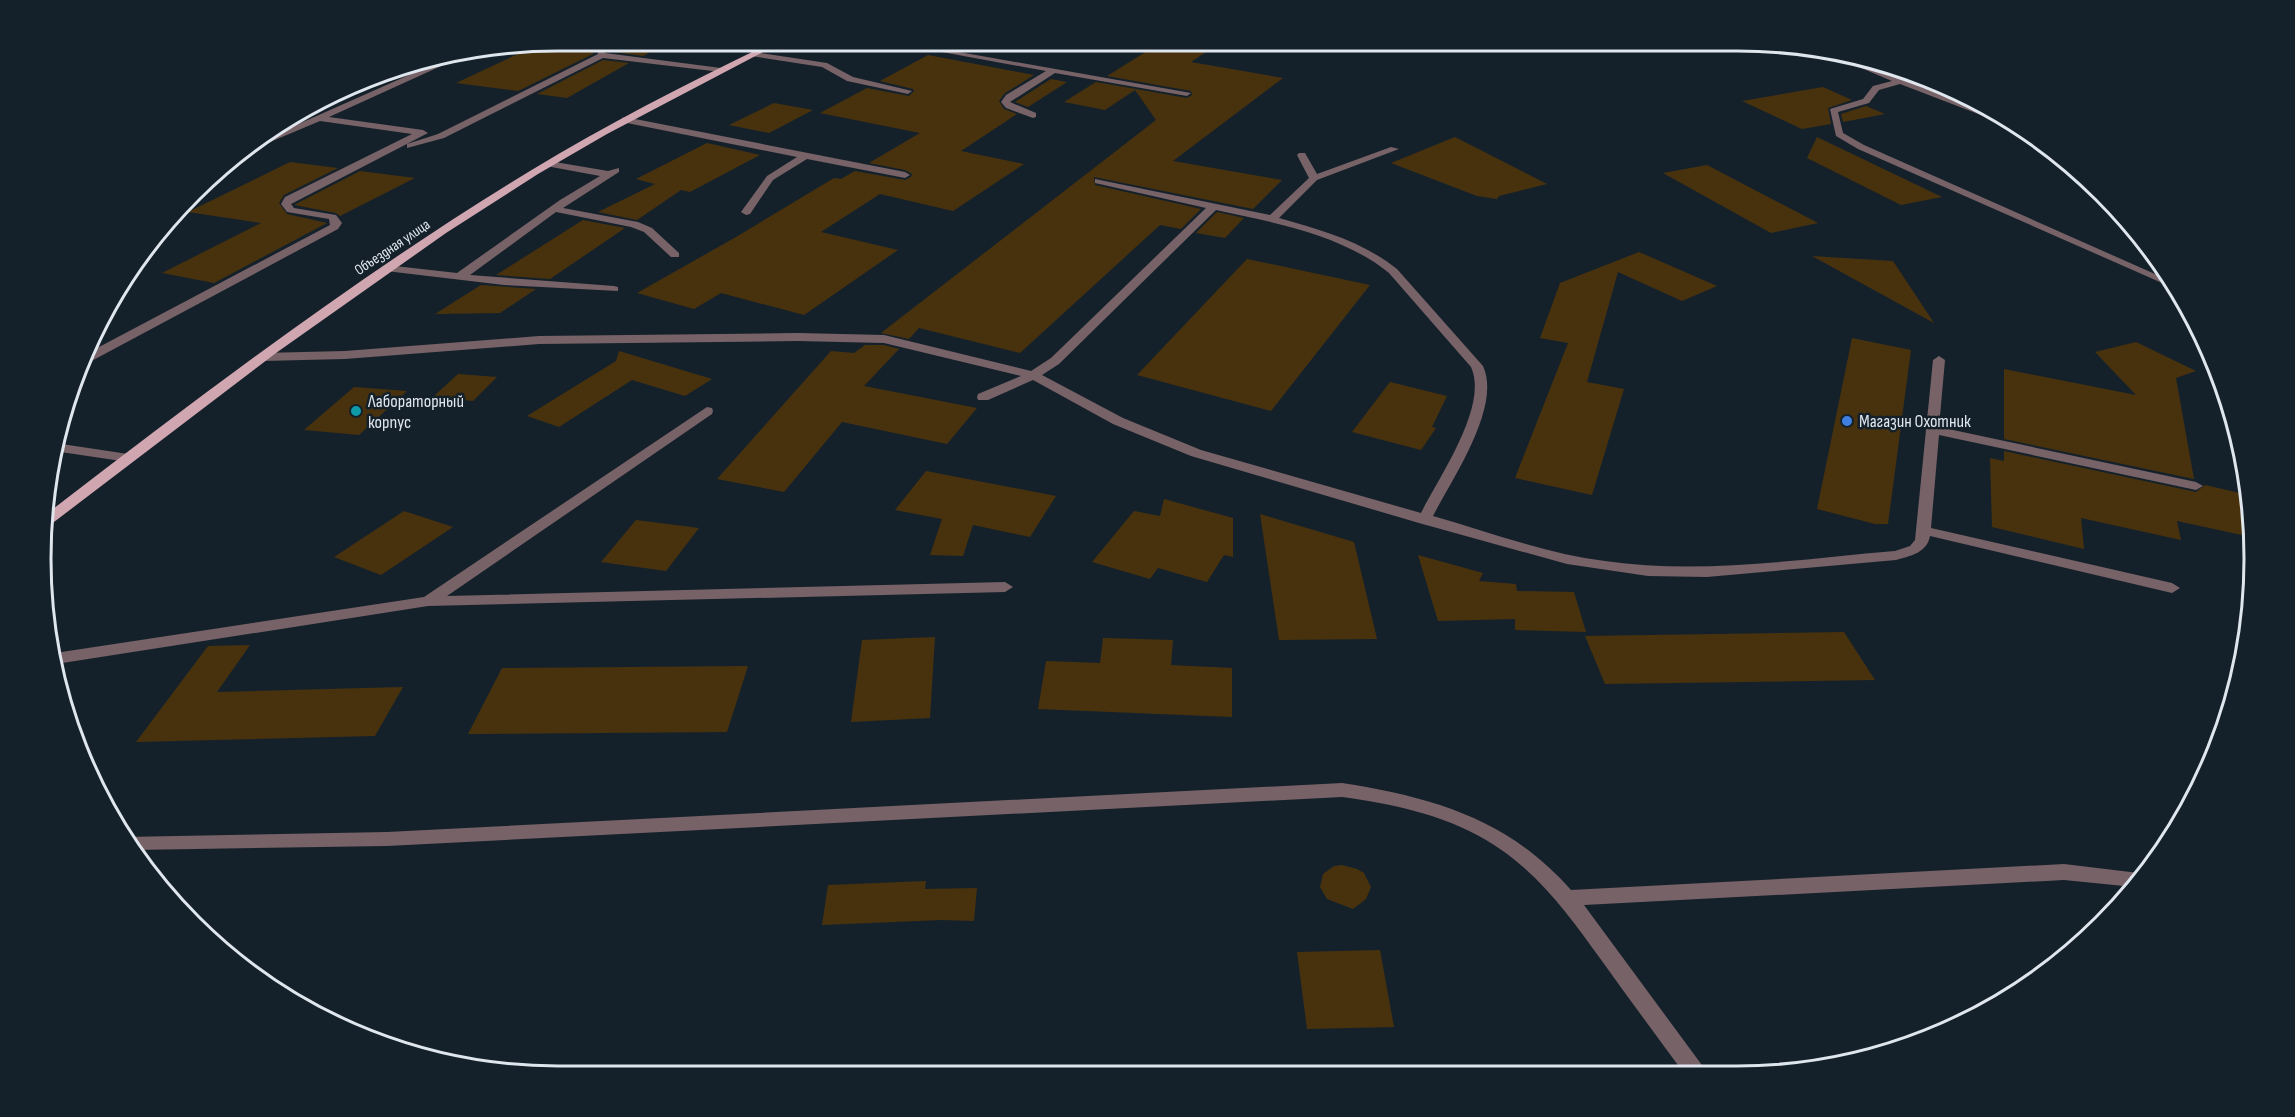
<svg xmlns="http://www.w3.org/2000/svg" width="2295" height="1117" font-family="'Sofia Sans Condensed',sans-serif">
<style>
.building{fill:#48320e}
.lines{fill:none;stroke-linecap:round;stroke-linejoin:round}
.minor{fill:#776267;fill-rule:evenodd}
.major{fill:#d0a6b0;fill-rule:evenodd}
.culture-dot{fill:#0f9aa8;stroke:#15212a;stroke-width:2}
.shop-dot{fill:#3f7fe0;stroke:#15212a;stroke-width:2}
.labels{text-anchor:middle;stroke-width:5;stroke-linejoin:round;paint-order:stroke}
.far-street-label{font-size:15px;fill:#dfe6ed;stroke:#15212a}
.poi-label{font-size:18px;fill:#dfe6ed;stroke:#15212a;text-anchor:start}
.rim{fill:none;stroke:#dfe6ed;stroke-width:3}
</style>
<rect width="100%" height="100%" fill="#15212a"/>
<!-- building -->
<path class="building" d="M583,40H670L643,56L607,51L605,45L601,43Z
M1165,40H1182L1215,46L1191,62L1283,78L1173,161L1282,180L1253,209L1094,177L1095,185L1201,209L1181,229L1160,225L1020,353L919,328L909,339L881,333L1156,120L1135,90L1105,110L1064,102L1096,82L1187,98L1192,95L1191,91L1107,76Z
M551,42L595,53L518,91L456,83L539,44Z
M928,55L1034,75L1005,93L999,101L1004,109L1017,114L961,151L1024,164L953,211L880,194L821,232L898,250L804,315L721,293L694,309L637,293L736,237L834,178L841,179L855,171L905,180L911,177L912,174L905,170L869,163L920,133L820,113L867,88L909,96L914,91L913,89L880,81Z
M603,60L629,63L567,98L537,94Z
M1051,79L1067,82L1028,107L1015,102Z
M1823,87L1852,100L1828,108L1831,124L1802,129L1742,101Z
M774,103L813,110L769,133L729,125Z
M1866,106L1885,114L1843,122L1841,114Z
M1455,137L1504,162L1547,184L1499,196L1497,199L1477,196L1391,163Z
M1817,137L1942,197L1901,205L1807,158Z
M707,143L760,155L690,192L681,190L637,220L598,212L655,184L636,179Z
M290,162L338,168L284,195L279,203L287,214L327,223L214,283L162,273L261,223L188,212Z
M1707,165L1818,223L1771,233L1663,173Z
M360,171L415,178L340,216L336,213L294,205Z
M1217,212L1244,218L1225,238L1196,233Z
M583,220L625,228L550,279L496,275Z
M1639,252L1717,286L1682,301L1618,272L1587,382L1624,389L1592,495L1515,478L1568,343L1540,338L1560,283Z
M1812,256L1893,261L1934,323Z
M1247,259L1370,285L1271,411L1137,375Z
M481,285L536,289L500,313L435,314Z
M1852,338L1911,350L1888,524H1875L1817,509Z
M2136,342L2196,371L2176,378L2194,479L2004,439V369L2136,395L2095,352Z
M865,345H884L899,349L864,386L977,408L947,444L842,422L784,492L717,479L831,351L854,353Z
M619,351L712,379L685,396L632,380L559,427L527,416L616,361Z
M458,374L497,377L473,401L433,397Z
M1390,382L1447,396L1432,427L1436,428L1421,450L1352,432Z
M354,387L407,391L359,435L304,430Z
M2004,451L2196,492L2205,485L2240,493L2251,537L2177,521L2181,540L2081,518L2084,549L1992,527L1990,458L2004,461Z
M926,471L1056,496L1030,537L973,525L963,556L930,555L942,519L895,510Z
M1164,499L1233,518V557L1224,555L1207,582L1158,568L1150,579L1092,562L1134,511L1160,516Z
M404,511L453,527L381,575L334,557Z
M1260,514L1354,542L1377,639L1279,640Z
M636,520L699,528L666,571L601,562Z
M1418,555L1483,573L1479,581L1516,584L1517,591L1574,592L1586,632L1515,630V619L1438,621Z
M1844,632L1875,680L1605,684L1585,636Z
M935,637L930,718L851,722L862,640Z
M1103,638L1173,640L1171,665L1232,668V717L1038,709L1046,661L1100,663Z
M250,645L217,692L403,687L375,736L136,742L208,646Z
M748,666L727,732L468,734L502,668Z
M1342,865L1357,869L1364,873L1371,887L1366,899L1353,909L1327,899L1320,887L1323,874L1334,866Z
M926,881L925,889L977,888L974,921L942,920L822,925L828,885Z
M1380,950L1394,1027L1307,1029L1297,952Z"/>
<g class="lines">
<!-- minor -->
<path class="minor" d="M553,41H570L600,45L604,47L605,53L721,68L725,70L721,72L603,58L444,138L407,148V144L438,134L598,54L597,49Z
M882,41H897L1191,93L1187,96L1055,73L1010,102L1036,113V117L1033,118L1006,108L1001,102L1006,95L1046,71Z
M1816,49L1829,50L2019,125L2033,135L1900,84L1879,90L1869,103L1838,112L1843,133L1864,145L2173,282L2178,290L1858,149L1836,136L1830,109L1863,99L1873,86L1892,81Z
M754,52L827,63L853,77L912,91L908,94L847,81L822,67L751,56V52Z
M461,57L329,117L423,130L428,133L291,204L294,208L336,215L342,223L338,229L84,365H78L82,356L330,225L329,219L287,212L281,204L285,197L412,134L320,121L234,157L242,149L445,59Z
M625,117L905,172L910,175L905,178L807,159L773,180L750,214L746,215L741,212L767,176L797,157L622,122V118Z
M1391,147L1399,149L1317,180L1279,218C1321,230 1362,241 1397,269L1483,366C1502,407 1452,479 1433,516C1489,532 1547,554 1605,561C1701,575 1798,559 1895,551L1910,546L1915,540L1933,360L1939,356L1945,360L1939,427L2196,482L2203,486L2196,490L1939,435L1931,528L2172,583L2180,588L2172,593L1930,536C1927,553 1910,556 1896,560L1707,577L1648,576L1567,564L1419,523L1191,456L1113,424L1033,380L988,400H978L977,397L978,394L1021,376L884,343L798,341L539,344L345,359L262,361L256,357L262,353L345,351L539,336L798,333L884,335L1031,371L1051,358L1206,208L1095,183V179L1270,215L1309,178L1297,155L1299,153H1305L1317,174ZM1216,210C1275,223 1341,234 1389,273L1471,367C1489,406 1439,477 1421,513L1201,450L1123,418L1042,375L1059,364Z
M549,161L608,171L619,168V172L563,208L638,222L652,228L679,253V257H671L644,232L631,227L556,212L470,275L614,286L618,287V291L504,285L386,271L381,268L386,265L457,273L560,200L600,176L546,166V162Z
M707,407L712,408L713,411L712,414L447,596L1005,582L1013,587L1005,592L428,606L56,664L55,653L424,597Z
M55,443L128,454L135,458L128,462L54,451Z
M1342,783C1432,797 1509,819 1571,890L2064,864L2147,874L2134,887L2064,880L1584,905L1707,1072H1683C1656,1035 1629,999 1602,961C1569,915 1536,869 1486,840C1442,814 1392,804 1342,797L387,846L133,850L124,837L387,832Z"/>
<!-- major -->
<path class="major" d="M775,41H784L607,134L538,174L446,233L276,353L54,522L48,523L49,512C205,392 362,273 530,171C609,123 692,81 775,41Z"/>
</g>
<!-- markers -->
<circle class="culture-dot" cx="356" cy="411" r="6"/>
<circle class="shop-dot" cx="1847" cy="421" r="6"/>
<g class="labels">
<!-- far-street labels -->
<g class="far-street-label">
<text transform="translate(392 247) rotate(-34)" y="5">Объездная улица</text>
</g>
<!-- poi labels -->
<g class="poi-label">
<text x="368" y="407">Лабораторный<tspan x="368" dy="21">корпус</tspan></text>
<text x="1859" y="427">Магазин Охотник</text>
</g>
</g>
<!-- crop -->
<path d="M0 0H2295V1117H0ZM558 51H1737A507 507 0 0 1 2244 558V559A507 507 0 0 1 1737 1066H558A507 507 0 0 1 51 559V558A507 507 0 0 1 558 51Z" fill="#15212a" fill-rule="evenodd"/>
<path class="rim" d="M558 51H1737A507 507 0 0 1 2244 558V559A507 507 0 0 1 1737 1066H558A507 507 0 0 1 51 559V558A507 507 0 0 1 558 51Z"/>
</svg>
